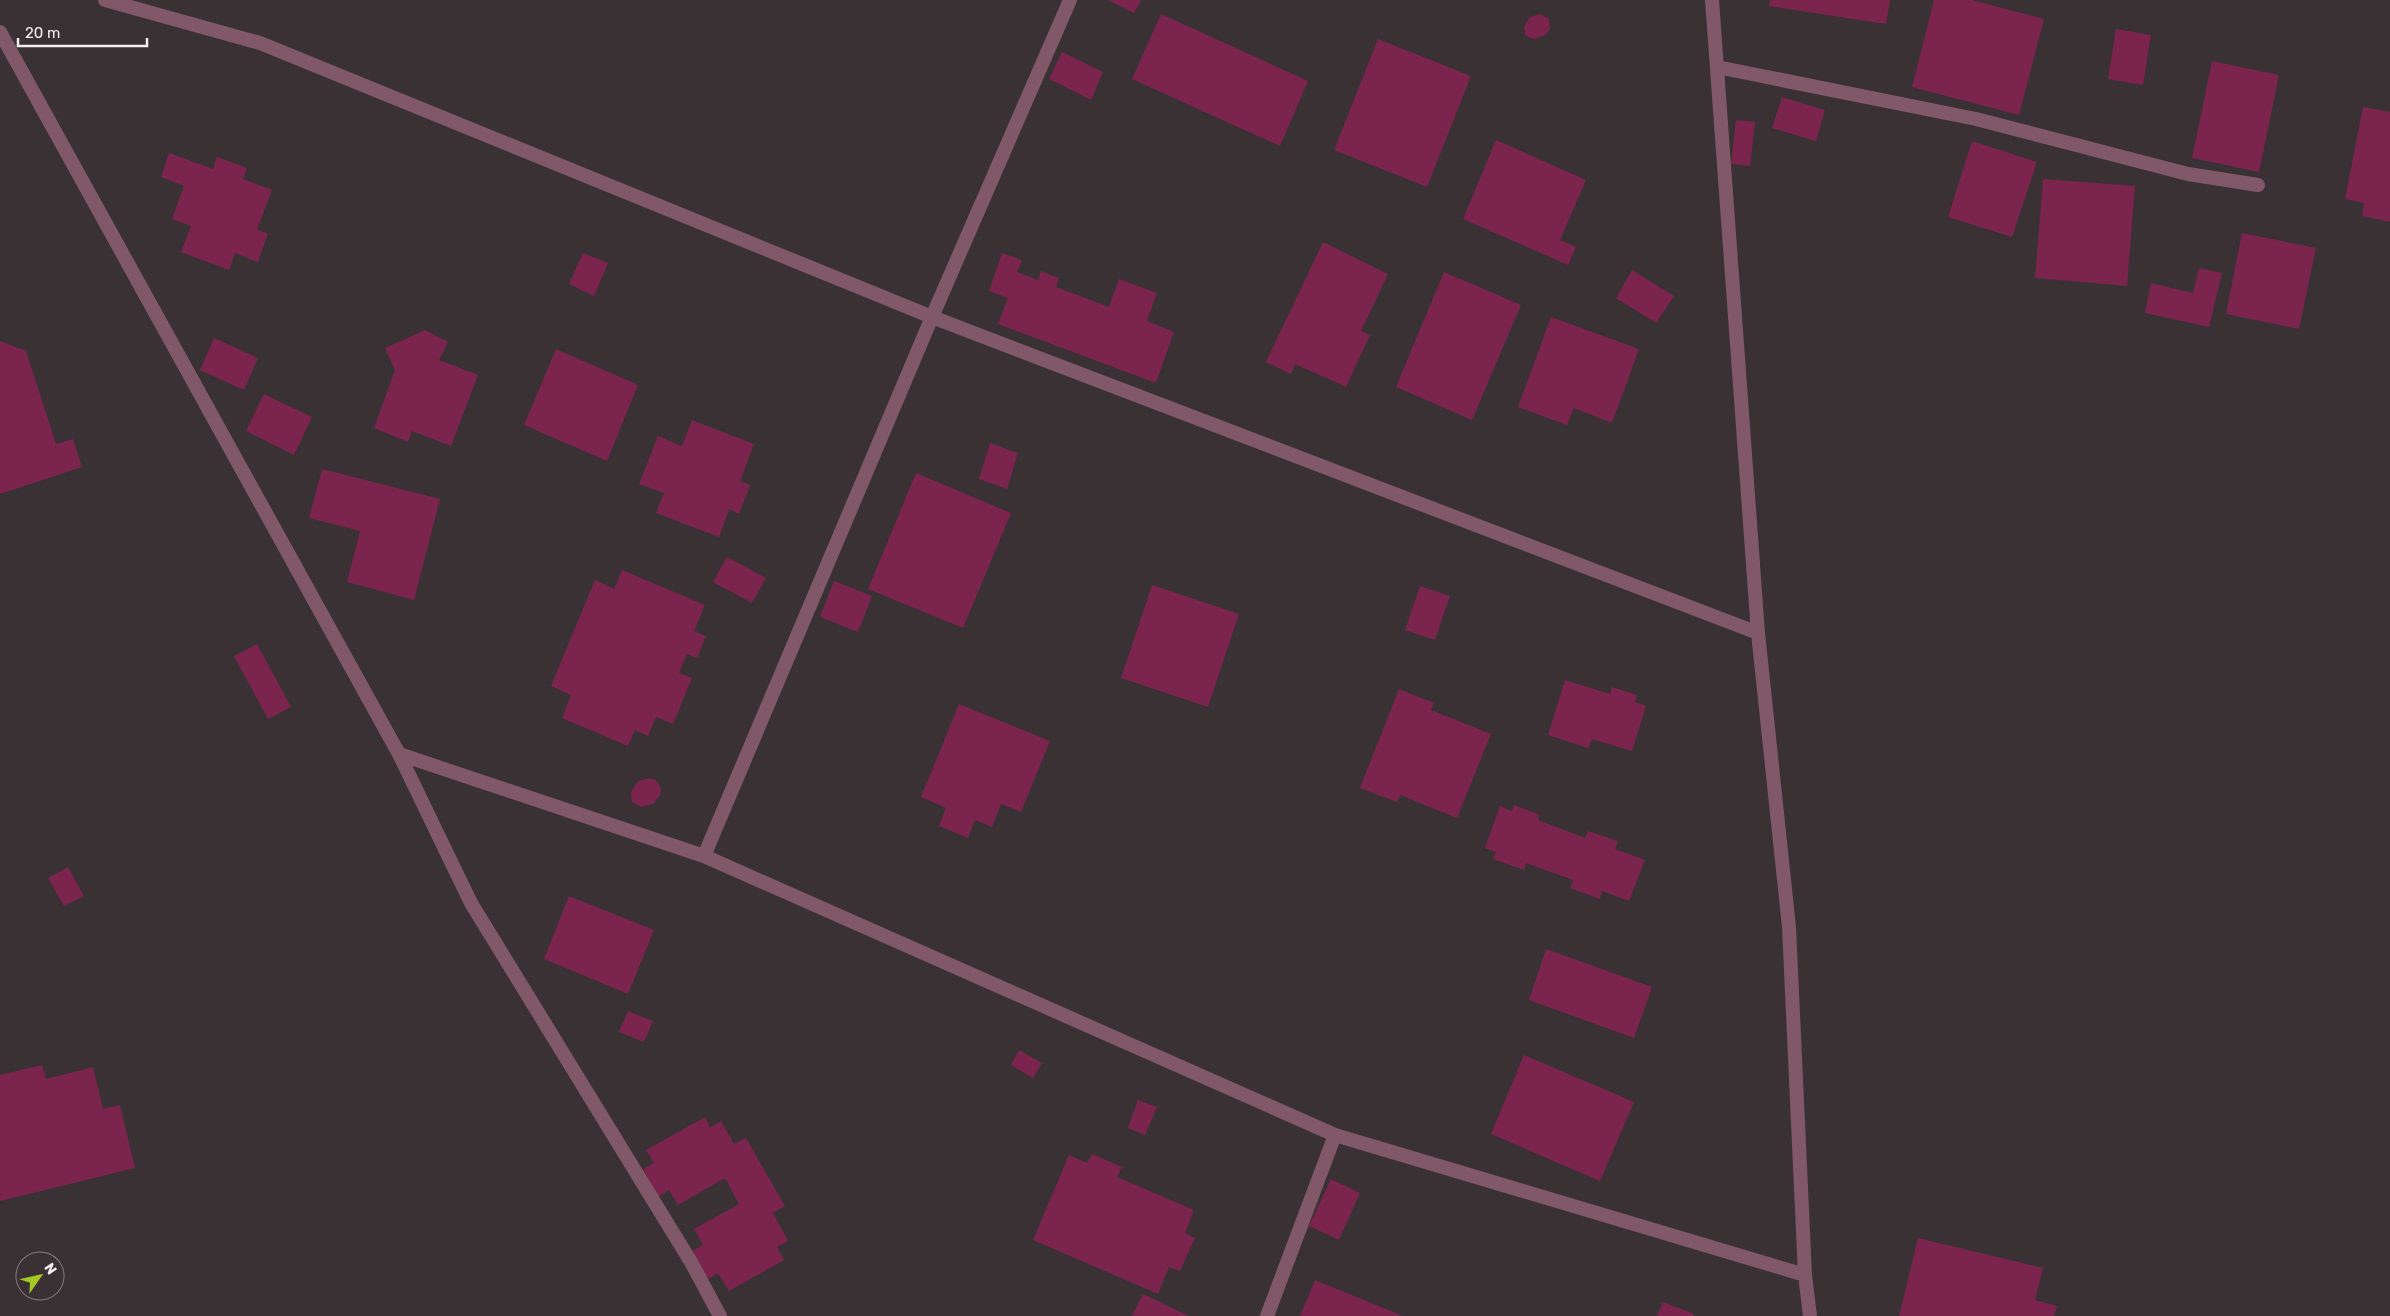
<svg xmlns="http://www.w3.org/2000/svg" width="2390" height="1316" font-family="Rubik,sans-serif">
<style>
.building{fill:#7b254e}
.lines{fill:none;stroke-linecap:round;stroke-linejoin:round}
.minor{stroke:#805867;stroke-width:14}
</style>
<rect width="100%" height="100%" fill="#3a3134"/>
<!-- building -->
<path class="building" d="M1108,0H1141L1134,13Z
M1770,0H1890L1886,24L1769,6Z
M1934,0H1972L2044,19L2019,115L1912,87Z
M1161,14L1308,81L1280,146L1132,79Z
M1540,14L1549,19L1550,29L1544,36L1533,39L1525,35L1524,27L1530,17Z
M2116,29L2151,35L2143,85L2108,79Z
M1378,39L1471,76L1427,187L1334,150Z
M1062,52L1103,72L1091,100L1049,79Z
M2212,61L2279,75L2259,172L2192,158Z
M1782,97L1825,110L1816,141L1772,128Z
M2363,107L2390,112V222L2362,216L2364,203L2345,199Z
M1736,120L1755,122L1750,166L1731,164Z
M1496,140L1586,180L1560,240L1576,247L1568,265L1463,219Z
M1972,141L2037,162L2012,237L1948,217Z
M169,153L213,169L217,157L247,168L243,179L272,190L257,230L268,233L258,262L235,253L229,270L181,252L191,226L172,219L184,186L161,177Z
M2043,179L2135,186L2127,286L2035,278Z
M2242,233L2316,248L2299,329L2226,314Z
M1323,242L1388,274L1361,331L1370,335L1346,387L1295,364L1291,374L1266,362Z
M583,253L608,263L594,296L569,284Z
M1002,253L1022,260L1017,272L1038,280L1041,271L1059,278L1056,287L1109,307L1119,279L1157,293L1147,321L1174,332L1156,383L998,324L1008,298L989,291Z
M2199,268L2222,273L2209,327L2145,313L2151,283L2193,293Z
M1632,270L1674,296L1656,323L1616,298Z
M1444,272L1521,305L1472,420L1396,387Z
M1551,317L1639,349L1612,423L1574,408L1567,425L1518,407Z
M425,330L448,342L439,360L478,375L451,446L412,431L408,442L374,428L395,370L385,348Z
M214,338L258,358L244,390L200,370Z
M0,341L26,351L56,444L73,439L82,467L0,494Z
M556,349L638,385L607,461L524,425Z
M264,394L312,417L294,455L246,431Z
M692,420L754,444L740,481L750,485L739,514L729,509L719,537L656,513L664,493L639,484L658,436L682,446Z
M990,443L1018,453L1007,489L979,479Z
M322,469L440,499L414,600L347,582L360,531L309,518Z
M916,473L1011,513L963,628L868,589Z
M727,557L766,578L752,603L713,582Z
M622,570L705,605L694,631L706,636L697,658L687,654L679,673L692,678L673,724L656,717L648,736L635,730L628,746L562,718L571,695L551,686L595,580L614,589Z
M834,581L872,596L858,632L820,617Z
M1152,585L1239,614L1208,707L1121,678Z
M1420,586L1450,596L1435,640L1405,630Z
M257,644L291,707L268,719L234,656Z
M1565,680L1610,694L1612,687L1637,695L1635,702L1646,706L1632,751L1592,739L1588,748L1548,735Z
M1399,689L1434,703L1431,710L1491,734L1457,818L1400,795L1397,802L1360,788Z
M959,704L1050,741L1021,812L1001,804L992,827L975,820L968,838L939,826L946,808L921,797Z
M649,778L656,780L661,788L660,795L653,804L641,807L632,802L631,792L638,781Z
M1514,805L1540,815L1538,820L1585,838L1588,831L1618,841L1615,849L1645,860L1629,901L1602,891L1600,899L1570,888L1573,880L1526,863L1524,870L1493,859L1496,852L1485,848L1500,806L1512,811Z
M68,867L84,896L64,906L48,878Z
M569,896L654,930L628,994L544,959Z
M1546,949L1652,987L1634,1038L1529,1000Z
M628,1011L653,1021L644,1042L619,1032Z
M1019,1050L1042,1063L1033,1078L1011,1065Z
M1524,1055L1634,1102L1600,1181L1491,1134Z
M42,1065L46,1079L93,1067L103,1109L120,1105L135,1168L0,1201V1075Z
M1138,1100L1157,1107L1145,1135L1128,1128Z
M705,1117L710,1128L721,1121L734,1144L746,1138L785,1206L773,1213L788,1241L777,1247L784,1260L729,1291L718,1273L708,1279L692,1251L703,1245L694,1229L739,1204L725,1178L678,1205L669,1190L658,1197L643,1169L654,1163L646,1150Z
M1092,1154L1122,1167L1117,1177L1194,1210L1185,1233L1195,1238L1180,1271L1169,1267L1158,1294L1033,1240L1069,1155L1087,1163Z
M1331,1179L1360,1193L1339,1240L1309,1226Z
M1918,1238L2043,1268L2035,1300L2057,1306L2054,1316H1899Z
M1315,1280L1403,1316H1300Z
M1143,1294L1189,1316H1132Z
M1663,1302L1694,1314L1693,1316H1657Z"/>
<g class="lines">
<!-- minor -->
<path class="minor" d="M105,0L260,43L932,317L1758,633
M1712,0L1758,633L1789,927L1805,1275L1810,1316
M0,32L399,754L471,903L691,1262L720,1316
M1717,67L1976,119L2188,174L2258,185
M399,754L704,856L1335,1135L1805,1275
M704,856L932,317L1070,0
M1267,1316L1335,1135"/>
</g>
<!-- north arrow -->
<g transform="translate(40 1276) rotate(56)"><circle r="24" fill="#3a3134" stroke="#847d7f"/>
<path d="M0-4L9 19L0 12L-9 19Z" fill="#a5c822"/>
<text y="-8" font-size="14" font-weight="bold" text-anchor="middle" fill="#f4eef0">N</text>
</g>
<!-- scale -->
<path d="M18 38v8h129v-8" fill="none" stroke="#f4eef0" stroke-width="2.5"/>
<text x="25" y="38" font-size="15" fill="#f4eef0" stroke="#3a3134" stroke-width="4" paint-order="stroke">20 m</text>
</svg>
